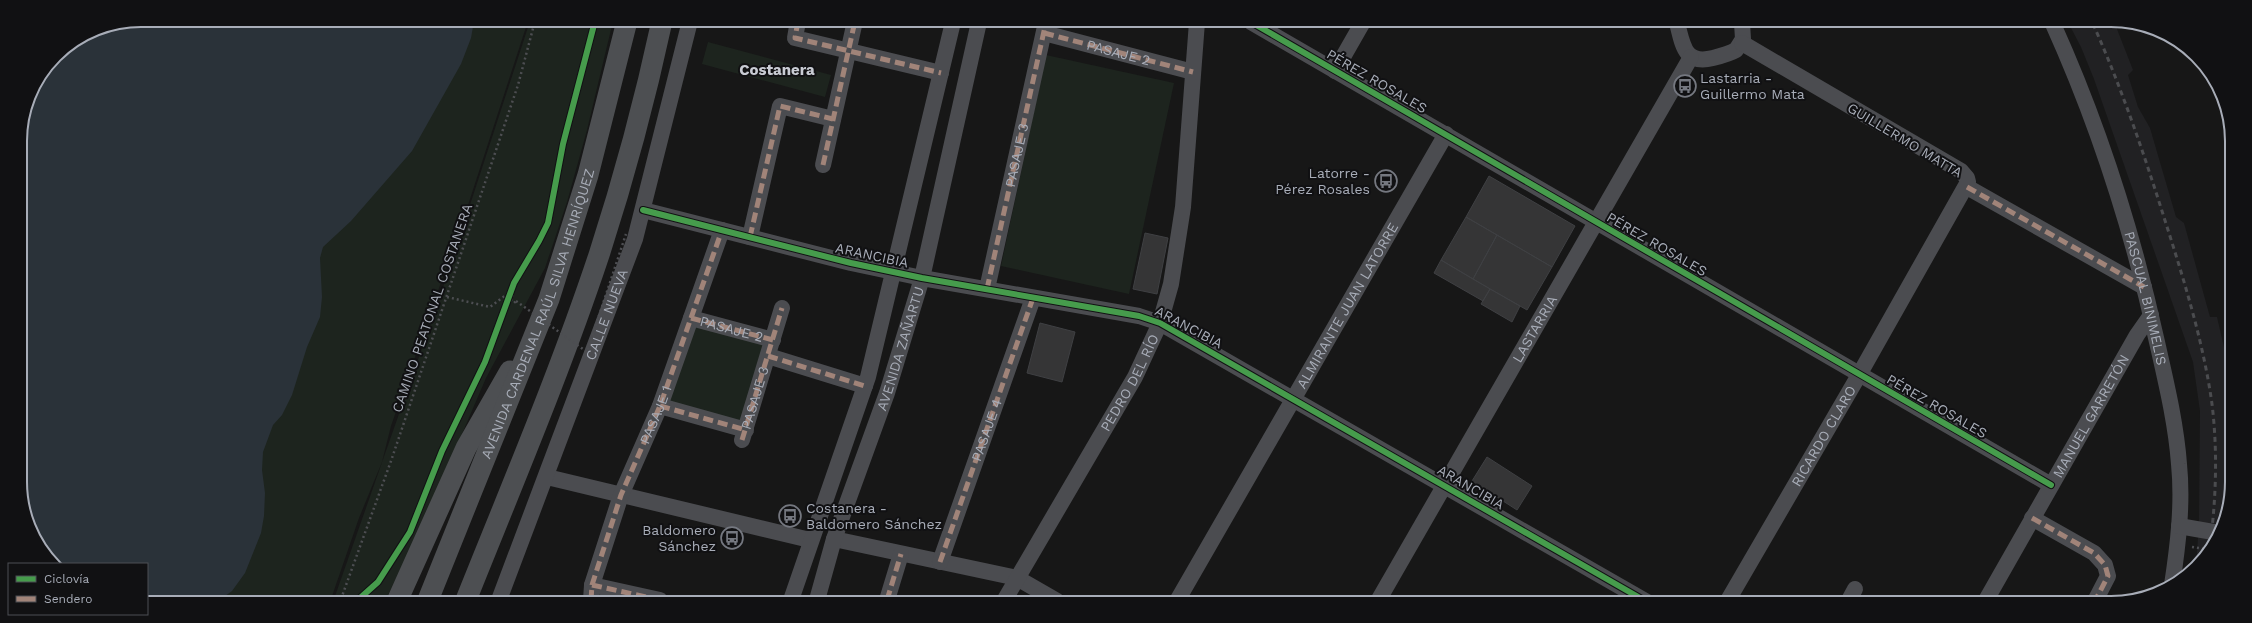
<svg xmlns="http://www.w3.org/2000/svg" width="2252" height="623" font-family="'Work Sans',sans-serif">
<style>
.built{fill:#212123}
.green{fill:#1d241e}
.water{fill:#2a3239}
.building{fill:#353536;stroke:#3f4043}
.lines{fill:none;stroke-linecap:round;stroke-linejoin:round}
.path{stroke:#4d4e52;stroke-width:2.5;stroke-dasharray:2 3;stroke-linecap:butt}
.minor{stroke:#4b4c50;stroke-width:16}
.major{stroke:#4d4f52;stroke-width:21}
.rail{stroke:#4b4c4f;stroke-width:3;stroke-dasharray:5 4;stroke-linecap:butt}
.path-bridge{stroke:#4d4e52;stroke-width:2.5;stroke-dasharray:2 3;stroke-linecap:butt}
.quiet{stroke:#a18479;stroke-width:5;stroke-dasharray:10 5;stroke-linecap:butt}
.cycleway-casing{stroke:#111113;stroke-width:8}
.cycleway{stroke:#469c4c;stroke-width:6}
.labels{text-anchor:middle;stroke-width:4;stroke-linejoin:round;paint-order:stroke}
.street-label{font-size:14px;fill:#a8adb8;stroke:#111113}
.poi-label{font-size:14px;fill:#a8adb8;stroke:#111113;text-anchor:start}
.neighbourhood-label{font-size:15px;font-weight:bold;fill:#c9ccd4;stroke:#111113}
.rim{fill:none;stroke:#a8adb8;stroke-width:2}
</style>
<rect width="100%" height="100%" fill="#171717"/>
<!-- built -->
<path class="built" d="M2069,24H2115L2133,70L2128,75L2138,107L2150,128L2176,217L2184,223L2210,317H2217L2229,369L2228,403H2225L2228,420V513L2212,549L2196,567L2199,523L2200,411L2193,362L2094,79L2081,47Z"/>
<!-- green -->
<path class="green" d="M141,20L528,21L469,202L391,426L382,462L359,518L331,599H147V564H53L33,536L22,506L20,133L29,94L56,55L95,29Z
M530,21H613L587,130L567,202L545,268L486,378L425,520L386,599H334L439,300Z
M708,42L831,75L825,97L702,64Z
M1046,55L1174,83L1129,294L1001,266Z
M691,318L773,340L746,430L660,406Z"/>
<!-- water -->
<path class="water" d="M141,20L474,21L471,38L461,64L412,151L351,221L323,247L320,258L322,297L320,317L307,347L292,395L282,415L273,425L263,452L262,470L265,493L264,516L261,533L245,573L232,591L221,599H147V564H53L33,536L22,506L20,133L29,94L56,55L95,29Z"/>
<!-- building -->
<path class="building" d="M1489,176L1575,226L1552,267L1466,217Z
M1466,217L1497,235L1473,279L1441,260Z
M1145,233L1168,238L1157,294L1133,289Z
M1497,235L1552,267L1527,310L1473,279Z
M1441,260L1490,289L1483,301L1434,273Z
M1490,289L1520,306L1512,322L1481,304Z
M1040,323L1075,332L1062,382L1027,373Z
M1487,457L1532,486L1517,510L1472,481Z"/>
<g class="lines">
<!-- path -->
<path class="path" d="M447,297L490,307L511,291L513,293L511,300L514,303L516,301
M2192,547L2211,550
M341,599L391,461L518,85L535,21"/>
<!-- minor -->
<g class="minor">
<path d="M798,21L795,38L941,73"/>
<path d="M1251,22L2051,485"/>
<path d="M1677,23C1683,45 1684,65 1713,58C1721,56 1729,54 1736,50L1743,39L1742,23"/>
<path id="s1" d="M2053,24C2099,126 2133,233 2157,342C2166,382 2176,423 2179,464C2183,504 2178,545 2172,585"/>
<path id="s2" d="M1044,33L1193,72"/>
<path d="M1335,71L1363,22"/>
<path d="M823,165L855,21"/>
<path d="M1967,187L2144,287"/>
<path d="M643,210L851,263L922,278L1139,316L1160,323L1647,602"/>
<path d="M750,237L780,106L833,119"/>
<path id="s3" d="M987,289L1046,22"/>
<path d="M691,318L773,340"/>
<path d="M768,356L865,386"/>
<path d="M660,406L746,430"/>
<path d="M742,440L782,308"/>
<path d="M547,477L810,540"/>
<path d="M2032,518L2094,553L2105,565L2108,576L2094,603"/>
<path d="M2179,526L2219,533"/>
<path d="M834,539L1017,578L1057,601"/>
<path d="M940,562L1033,298"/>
<path d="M592,585L660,600"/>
<path id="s4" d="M499,600L635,239L690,21"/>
<path id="s5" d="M591,600L592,585L621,495L660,406L722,230"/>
<path d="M791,600L868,377L953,22"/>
<path id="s6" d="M817,600L834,539L887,393L922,278L979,22"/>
<path d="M887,600L901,554"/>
<path id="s7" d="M1004,601L1135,377L1160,323L1171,284L1183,207L1197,22"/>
<path id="s8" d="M1177,601L1446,134"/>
<path id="s9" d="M1378,601L1691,57"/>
<path id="s10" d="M1727,602L1859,375L1968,182L1967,178L1961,171L1742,43"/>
<path d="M1848,602L1855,589"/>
<path id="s11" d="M1985,602L2137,335L2151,315"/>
</g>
<!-- major -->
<g class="major">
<path d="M398,599L466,448L510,371"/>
<path id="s12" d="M428,600L549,299L588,175L627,21"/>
<path d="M466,600C512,485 560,372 599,255C624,178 645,100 662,21"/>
</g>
<!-- rail -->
<path class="rail" d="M2093,24C2120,84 2142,148 2162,211C2182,274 2203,339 2212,404C2218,453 2216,504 2209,552"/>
<!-- path-bridge -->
<path class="path-bridge" d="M516,301L587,352L626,234"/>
<!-- quiet -->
<g class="quiet">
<path d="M798,21L795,38L941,73"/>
<path d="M1044,33L1193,72"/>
<path d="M823,165L855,21"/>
<path d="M1967,187L2144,287"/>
<path d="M750,237L780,106L833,119"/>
<path d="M987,289L1046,22"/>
<path id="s13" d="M691,318L773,340"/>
<path d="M768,356L865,386"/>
<path d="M660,406L746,430"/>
<path id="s14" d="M742,440L782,308"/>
<path d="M2032,518L2094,553L2105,565L2108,576L2094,603"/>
<path id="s15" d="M940,562L1033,298"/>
<path d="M592,585L660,600"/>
<path d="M591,600L592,585L621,495L660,406L722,230"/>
<path d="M887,600L901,554"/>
</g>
<!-- cycleway casing -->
<g class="cycleway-casing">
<path id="cycleway" d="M1251,22L2051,485
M643,210L851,263L922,278L1139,316L1160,323L1647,602
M359,599L378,582L410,532L442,451L485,362L514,283L539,241L548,223L563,144L595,21"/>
</g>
<!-- cycleway -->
<use href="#cycleway" class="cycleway"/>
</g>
<!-- icons -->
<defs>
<g id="bus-ring" transform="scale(1.15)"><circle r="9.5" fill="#111113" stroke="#757880" stroke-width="1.5"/><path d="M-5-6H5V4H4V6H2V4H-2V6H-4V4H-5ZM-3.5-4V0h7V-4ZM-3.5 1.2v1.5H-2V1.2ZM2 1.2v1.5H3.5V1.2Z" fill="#757880"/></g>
</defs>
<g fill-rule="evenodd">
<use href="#bus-ring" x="1685" y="86"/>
<use href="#bus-ring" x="1386" y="181"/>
<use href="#bus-ring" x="790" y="516"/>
<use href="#bus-ring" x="732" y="538"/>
</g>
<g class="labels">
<!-- street labels -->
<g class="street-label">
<text dy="5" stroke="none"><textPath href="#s2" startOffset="77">PASAJE 2</textPath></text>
<text transform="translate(1377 81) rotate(30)" y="5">PÉREZ ROSALES</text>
<text transform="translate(1905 140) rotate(31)" y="5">GUILLERMO MATTA</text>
<text dy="5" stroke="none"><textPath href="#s3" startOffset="137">PASAJE 3</textPath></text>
<text transform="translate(1657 244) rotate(30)" y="5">PÉREZ ROSALES</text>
<text transform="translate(872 255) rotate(12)" y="5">ARANCIBIA</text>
<text dy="5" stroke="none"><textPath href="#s1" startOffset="290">PASCUAL BINIMELIS</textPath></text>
<text dy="5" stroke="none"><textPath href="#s8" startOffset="341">ALMIRANTE JUAN LATORRE</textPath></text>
<text transform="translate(432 308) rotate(-71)" y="5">CAMINO PEATONAL COSTANERA</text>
<text dy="5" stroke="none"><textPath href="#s12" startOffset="307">AVENIDA CARDENAL RAÚL SILVA HENRÍQUEZ</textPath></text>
<text dy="5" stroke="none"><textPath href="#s4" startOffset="305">CALLE NUEVA</textPath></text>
<text transform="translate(1189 327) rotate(28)" y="5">ARANCIBIA</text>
<text dy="5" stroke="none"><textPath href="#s13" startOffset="42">PASAJE 2</textPath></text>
<text dy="5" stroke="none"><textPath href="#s9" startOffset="314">LASTARRIA</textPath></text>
<text dy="5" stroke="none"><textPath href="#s6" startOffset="265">AVENIDA ZAÑARTU</textPath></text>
<text dy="5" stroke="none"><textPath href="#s7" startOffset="252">PEDRO DEL RÍO</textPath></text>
<text dy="5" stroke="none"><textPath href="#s14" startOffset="44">PASAJE 3</textPath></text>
<text transform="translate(1937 406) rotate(30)" y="5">PÉREZ ROSALES</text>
<text dy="5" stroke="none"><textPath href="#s5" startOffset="197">PASAJE 1</textPath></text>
<text dy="5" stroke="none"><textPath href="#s11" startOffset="214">MANUEL GARRETÓN</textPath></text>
<text dy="5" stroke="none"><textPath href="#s15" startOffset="140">PASAJE 4</textPath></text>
<text dy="5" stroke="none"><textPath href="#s10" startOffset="192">RICARDO CLARO</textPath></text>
<text transform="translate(1471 487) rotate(30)" y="5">ARANCIBIA</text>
</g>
<!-- poi labels -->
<g class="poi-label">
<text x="1700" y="83">Lastarria -<tspan x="1700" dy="16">Guillermo Mata</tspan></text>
<text x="1370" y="178" text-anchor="end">Latorre -<tspan x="1370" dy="16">Pérez Rosales</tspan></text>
<text x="806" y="513">Costanera -<tspan x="806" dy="16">Baldomero Sánchez</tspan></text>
<text x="716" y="535" text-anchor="end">Baldomero<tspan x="716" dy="16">Sánchez</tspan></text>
</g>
<!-- neighbourhood labels -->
<g class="neighbourhood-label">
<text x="777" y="75">Costanera</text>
</g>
</g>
<!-- crop -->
<path d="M0 0H2252V623H0ZM141 27H2111A114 114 0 0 1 2225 141V482A114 114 0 0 1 2111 596H141A114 114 0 0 1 27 482V141A114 114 0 0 1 141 27Z" fill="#111113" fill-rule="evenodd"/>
<path class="rim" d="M141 27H2111A114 114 0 0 1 2225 141V482A114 114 0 0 1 2111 596H141A114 114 0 0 1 27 482V141A114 114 0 0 1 141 27Z"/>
<!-- legend -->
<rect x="8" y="563" width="140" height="52" fill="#111113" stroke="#4d4f55"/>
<rect x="16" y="576" width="20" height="6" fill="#469c4c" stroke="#4d4f55"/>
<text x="44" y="583" font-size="12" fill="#a8adb8">Ciclovía</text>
<rect x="16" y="596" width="20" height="6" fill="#a18479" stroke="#4d4f55"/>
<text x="44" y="603" font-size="12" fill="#a8adb8">Sendero</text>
</svg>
